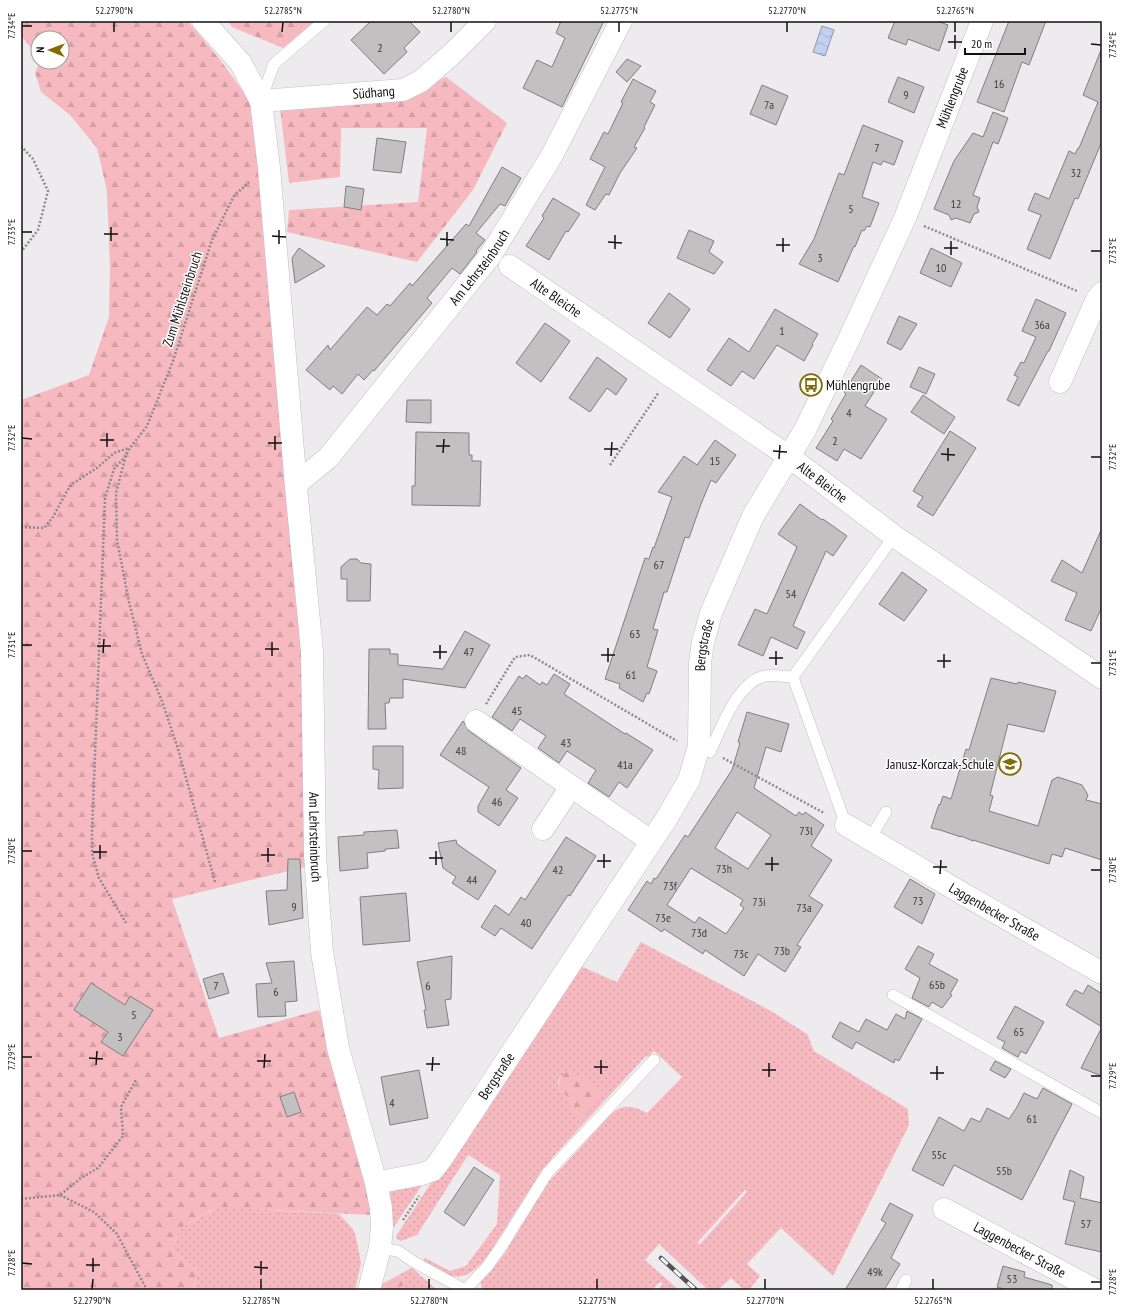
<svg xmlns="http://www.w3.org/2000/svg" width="1123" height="1311" font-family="'PT Sans Narrow',sans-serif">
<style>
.grass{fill:url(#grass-dots);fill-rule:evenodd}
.forest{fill:url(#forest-firs);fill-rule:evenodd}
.water{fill:url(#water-waves);stroke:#8e97ad}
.building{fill:#c3c0c1;stroke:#817e80;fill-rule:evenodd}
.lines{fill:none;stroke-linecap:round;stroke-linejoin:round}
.service-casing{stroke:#c2c0c2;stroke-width:12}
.minor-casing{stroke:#c2c0c2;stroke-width:23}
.path{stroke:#8b8a8c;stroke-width:2.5;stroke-dasharray:2 2;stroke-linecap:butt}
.service{stroke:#fff;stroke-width:11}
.minor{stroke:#fff;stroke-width:22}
.rail-casing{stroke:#545354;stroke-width:4.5}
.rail{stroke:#fff;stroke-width:3;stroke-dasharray:9;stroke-linecap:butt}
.ticks{fill:none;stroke:#111011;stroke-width:1.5}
.labels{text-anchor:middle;stroke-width:3;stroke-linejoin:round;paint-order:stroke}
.number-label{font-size:12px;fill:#3e3c3d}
.street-label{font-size:14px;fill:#111011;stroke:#fff}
.poi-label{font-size:14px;fill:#111011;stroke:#fff;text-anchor:start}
.neatline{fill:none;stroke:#111011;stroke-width:1.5}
.ticks-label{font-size:10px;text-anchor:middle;fill:#111011}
</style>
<defs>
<pattern id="grass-dots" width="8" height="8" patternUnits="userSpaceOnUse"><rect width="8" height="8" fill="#f7b9c0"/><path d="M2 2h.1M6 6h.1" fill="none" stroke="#d39ea4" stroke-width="1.8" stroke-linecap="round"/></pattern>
<pattern id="forest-firs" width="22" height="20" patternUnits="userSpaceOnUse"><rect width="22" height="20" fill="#f7b9c0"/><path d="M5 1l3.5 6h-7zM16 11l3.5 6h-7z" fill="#d39ea4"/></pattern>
<pattern id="water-waves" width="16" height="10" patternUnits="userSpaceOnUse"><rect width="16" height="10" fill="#c3d1f0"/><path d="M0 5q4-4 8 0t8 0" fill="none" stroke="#a6b2cd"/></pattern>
</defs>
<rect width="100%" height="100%" fill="#edebee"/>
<!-- grass -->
<path class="grass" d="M641,942L771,1011L807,1034L814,1051L908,1109L909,1125L833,1276L781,1228L747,1264L760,1276L749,1290H744L731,1278L718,1290H708L659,1244L645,1260L679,1290H657L663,1284L660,1282L652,1290H483L481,1287V1282L505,1253L544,1187L610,1115C623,1103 633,1106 647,1113L682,1077L654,1051L648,1057L646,1056L551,1159L552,1160L541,1172L485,1260C475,1270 466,1279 451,1276L423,1261L425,1258L450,1271L466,1266L497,1224L500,1175L468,1155L417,1235L401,1241L397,1239L396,1236L431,1183V1179L578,965L617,982ZM560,1077L605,1093L581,1119L570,1111V1099L559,1089L558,1082ZM745,1190L747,1192L700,1244L697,1243Z
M422,1183V1185L394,1227L393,1226L390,1193L392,1189Z
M215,1209H251L339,1214L353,1229L356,1237L361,1263L355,1290H192L199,1272L172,1251L180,1228Z
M411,1268H412L437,1290H397L403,1278L397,1276Z"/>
<!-- forest -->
<path class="forest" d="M21,21H188L221,61L250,101L255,119L305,653V867L172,899L219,1038L319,1010L369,1190L372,1215L251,1209H214L180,1228L172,1251L199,1272L192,1290H21V400L89,375L109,317L110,268L107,191L97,148L70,115L41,92L35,73L38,66L36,53L21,36ZM38,38H62V62H38Z
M228,21H315L283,48L232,27Z
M446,77L507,123L473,190L417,262L287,232L289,210L418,202L427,128H341L340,177L289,183L280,108L404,98Z
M567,1072L581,1077L606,1093L581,1119L573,1117L570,1111V1099L559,1089C558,1081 560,1077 567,1072Z
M397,1276L403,1278L404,1284L397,1290H381L382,1284Z"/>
<!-- water -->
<path class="water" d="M822,26L834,30L825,56L813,52Z"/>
<!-- building -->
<path class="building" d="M371,21H409L420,32L404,48L407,52L384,74L351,40Z
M561,21H604L562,107L523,88L537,60L552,67L565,38L556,33Z
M895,21H937L948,25L939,51L908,39L906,45L888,38Z
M1009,21H1046L1029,65L1022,62L1004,112L977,102Z
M1101,50L1102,141L1078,199L1075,198L1050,259L1027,249L1041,215L1028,210L1035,193L1049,199L1069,151L1075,154L1078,148H1079L1098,102L1083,95Z
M627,59L641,66L627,82L616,72Z
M898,77L924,87L914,113L888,102Z
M633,79L656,91L650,102L655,105L644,127L645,128L634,147L637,148L620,173L609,195L606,194L595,210L586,205L605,167L590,159L604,132L608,134L623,103L621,102Z
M762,85L788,96L776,125L750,114Z
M993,112L1008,118L998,144L993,142L973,195L980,198L977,207L979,212L974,214L970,223L956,218L951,220L949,215L934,209L954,161L973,133L983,137Z
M863,125L903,141L894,165L883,161L881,165L873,162L862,197L879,203L870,227L867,226L864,231L862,230L855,247L854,246L838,282L799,264L814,239L839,173L844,175Z
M377,138L406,142L401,173L373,170Z
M502,167L521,178L505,206L500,204L476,233L485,240L476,251L477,252L460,274L452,268L427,298L432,303L374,371L373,370L364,380L358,374L342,394L333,386L330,390L306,370L328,345L330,350L367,307L377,315L387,304L390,306L410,283L412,286L466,224L469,226Z
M346,186L364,189L361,210L344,207Z
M553,198L580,214L568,232L566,231L549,260L526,246L544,218L542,216Z
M689,230L714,241L709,252L723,262L714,274L677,258Z
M299,248L325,266L295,283L292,258Z
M931,248L962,263L951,287L920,273Z
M669,293L690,309L670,338L648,323Z
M1036,299L1066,313L1049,351H1048L1019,406L1007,400L1018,377L1014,375L1021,362L1024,363L1036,337L1022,331Z
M775,309L818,334L812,344L813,345L804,361L777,345L754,379L742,371L731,386L707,370L729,338L749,352Z
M899,316L917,324L901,350L887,343Z
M545,323L570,341L541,382L516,363Z
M597,357L627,379L616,395L607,388L590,412L569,398Z
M861,365L882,379L865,406L887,419L861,459L844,449L837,461L816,448L833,421L831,419L846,394L844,392Z
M919,367L935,374L926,394L910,387Z
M923,395L955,417L944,434L911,412Z
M407,400H431V423L406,422Z
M950,431L976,448L933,516L917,506L923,497L913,491Z
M416,432L469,433V455H472V461H481L480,506L412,505V486H415Z
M715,440L736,455L716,483L711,480L701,504L689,538L685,537L667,592H664L653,629L658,630L647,667L657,671L649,694L647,693L643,702L619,688L620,684L605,679L645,558L649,559L653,547L654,548L672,497L658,492L684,456L697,465Z
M800,504L822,520L823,519L847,536L833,556L826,551L809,589L793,626L805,632L797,649L771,637L763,656L738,645L755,609L767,614L797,547L778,534Z
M1102,528V607L1091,631L1065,620L1077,593L1051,581L1062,560L1082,573Z
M350,559H357L361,563L371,564L370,601H347V579H341V567Z
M902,572L927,590L904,621L879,604Z
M465,631L490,645L465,688L403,679V698H390L389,703H385L386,729H368L369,649H390V654H398V665L443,669Z
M554,674L570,684L564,694L625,734L626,733L653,750L627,788L619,782L609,797L588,783L596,770L567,751L559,763L538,748L546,736L520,719L512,731L492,717L519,676L523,679L526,675L540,685L542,682L547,685Z
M991,678L1017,684L1018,682L1056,691L1044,732L1008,724L990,795L993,796L989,811L1038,826L1052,780L1058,777L1082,785L1088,795L1086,800L1102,804V860L1065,848L1062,857L1052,854L1049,864L973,840V841L961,836V837L940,830L931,828L939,804L940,805L943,796L951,799L966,749L969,750Z
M747,712L789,724L781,752L766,747L754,788L796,816L799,812L803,815L805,812L824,825L811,846L832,860L809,896L823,905L797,945L801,947L785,972L758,954L744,976L705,950L703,954L664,929L662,932L628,910L647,881L651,884L654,878L656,879L685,835L688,837L732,770L740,743L738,742ZM737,812L771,835L748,869L715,848ZM691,868L743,900L740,905L744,908L726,934L699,917L695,923L667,905Z
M463,721L469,731L521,768L506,790L518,798L499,826L478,812V806L489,787L440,755Z
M373,746H403V788L378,789L379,770L373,769Z
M397,830L399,848L385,849V851L367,853L368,868L340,871L338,837L364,835V832Z
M566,837L596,856L570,896L568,895L532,949L501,928L495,936L481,927L495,905L509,915L521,897L525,900Z
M456,840L457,844L496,871L478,900L452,883L456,877L443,868L438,843Z
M288,859H300L303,918L269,925L266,891L287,890Z
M910,879L935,894L922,924L894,907Z
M406,893L410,941L363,945L360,897Z
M918,946L934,954L929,964L958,980L950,994L952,995L942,1008L932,1002L929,1007L912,998L920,978L905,969Z
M452,956L451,999L445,1000L449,1025L427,1028L424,1010H426L417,962Z
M294,961L297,1001L285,1002L286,1016L258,1017L256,984L272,983L266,963Z
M223,973L229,993L209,999L203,979Z
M91,983L125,1005L130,996L153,1010L123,1056L101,1042L108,1032L74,1010Z
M1088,985L1102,994V1076L1081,1068L1102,1027L1066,1005L1075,990L1083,994Z
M1015,1006L1044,1022L1026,1054L1021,1051L1018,1057L1002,1048L1005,1042L997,1038Z
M907,1011L922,1019L899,1061L895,1059L894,1063L856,1042L852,1049L832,1037L840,1022L859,1032L866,1019L887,1030L896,1014L905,1019Z
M995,1061L1011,1069L1005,1078L990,1070Z
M419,1070L428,1118L390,1125L381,1077Z
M1043,1088L1072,1104L1022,1200L954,1165L943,1186L912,1170L939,1117L964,1131L971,1118L980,1122L987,1108L1009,1119L1017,1107L1024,1093L1037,1099Z
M294,1092L301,1112L287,1117L280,1097Z
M474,1167L494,1180L464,1226L444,1212Z
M1070,1170L1084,1177L1080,1198L1102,1203V1252L1065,1244L1075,1202L1063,1199Z
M890,1203L913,1215L891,1258L900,1264L884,1290H845L886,1223L881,1220Z
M1003,1266L1025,1272L1024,1277L1052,1285V1290H1007L997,1287Z"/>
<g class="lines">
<!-- service casing -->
<g class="service-casing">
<path id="service" d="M261,99L274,64L324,21
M710,752C721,728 738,681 765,676C774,674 785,677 793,677
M846,825L793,677L894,536
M870,839L886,812
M893,995L1102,1113
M380,1248L398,1251L414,1262L465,1290L487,1267L503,1244L548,1172L654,1060
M901,1290L906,1280"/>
</g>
<!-- minor casing -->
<g class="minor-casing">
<g id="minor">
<path id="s1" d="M203,21L240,62L261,101L269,168L297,498L312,651L315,854L322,952L338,1048L376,1183L381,1208L382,1226L380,1248L369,1290"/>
<path id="s2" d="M261,101L403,90L421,81L452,54L485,21"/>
<path id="s3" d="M510,266L788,456L894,536L1102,678"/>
<path d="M1060,382L1097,299L1102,293"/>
<path id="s4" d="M296,484L328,458L490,256L551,157L621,21"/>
<path d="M476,721L651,841"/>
<path id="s5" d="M846,825L965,895L1102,973"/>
<path d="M543,829L571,787"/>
<path id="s6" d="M376,1183L422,1174L433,1170L442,1158L665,821L689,780L699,746L700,663L703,642L711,613L753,516L805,430L849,339L905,218L982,21"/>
<path id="s7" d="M944,1209L1095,1290"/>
</g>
</g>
<!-- path -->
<path class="path" d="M21,146L33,159L48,191L38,230L21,252
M924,226L1077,291
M126,456L114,469L105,498L92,832V853L99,878L126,923
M610,465L659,392
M21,527L44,528L53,517L67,491L72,484L97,468L114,453L129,448
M486,704L515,657L530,655L677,741
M723,758L824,813
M215,882L178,749L162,701L142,654L129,602L117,540L116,493L126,455L130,448L147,426L173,361L212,240L234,196L249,182
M60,1195L94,1212L117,1234L147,1290
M21,1199L60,1195L81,1178L98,1168L123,1136L121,1107L136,1080
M403,1220L419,1196"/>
<!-- service -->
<use href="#service" class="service"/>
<!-- minor -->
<use href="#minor" class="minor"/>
<!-- rail casing -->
<g class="rail-casing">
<path id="rail" d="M661,1258L696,1290"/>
</g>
<!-- rail -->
<use href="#rail" class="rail"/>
</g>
<!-- ticks -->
<path class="ticks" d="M22,26H32M114,32V22M282,32L283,22M451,32V22M619,32V22M787,32V22M955,32V22M948,42H962M1091,44L1101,45M955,49V35M22,232H32M104,234H118M272,236L286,237M440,239L454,240M111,241V227M608,242L622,243M279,244V230M776,245H790M447,246V232M944,248H958M615,249V235M1091,251H1101M783,252V238M951,255V241M22,438L32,439M100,440H114M268,443H282M436,446H450M107,447V433M604,449H618M275,450V436M773,451L787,452M443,453L444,439M941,454L955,455M611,456L612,442M1091,457H1101M779,459L780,445M948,461V448M22,645H32M97,646H111M265,649H279M433,652H447M103,653L104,639M601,655H615M272,656V642M769,658H783M440,659V645M937,661H951M608,662V648M1091,663H1101M776,665V651M944,668V654M22,851H32M93,852H107M261,855H275M429,858H443M100,859V845M597,861H611M268,862V848M765,864H779M436,865V851M933,867H947M604,868V854M1091,870H1101M772,871V857M940,874L941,860M22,1057H32M89,1058L103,1059M257,1061H271M426,1064H440M96,1065L97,1051M594,1067H608M264,1068L265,1054M762,1070H776M432,1071L433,1057M930,1073H944M601,1074V1060M1091,1076H1101M769,1077V1063M937,1080V1066M22,1263L32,1264M86,1265H100M254,1267L268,1268M93,1272V1258M261,1275V1261M1091,1282H1101M92,1289L93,1279M261,1289V1279M429,1289V1279M597,1289V1279M765,1289V1279M933,1289V1279"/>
<!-- icons -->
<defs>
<g id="bus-ring" transform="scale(1.15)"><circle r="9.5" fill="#fff" stroke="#856b06" stroke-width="1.5"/><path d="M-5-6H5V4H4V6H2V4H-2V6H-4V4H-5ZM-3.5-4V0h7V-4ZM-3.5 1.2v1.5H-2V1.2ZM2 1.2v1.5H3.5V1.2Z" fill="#856b06"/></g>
<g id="school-ring" transform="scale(1.15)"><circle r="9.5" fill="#fff" stroke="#856b06" stroke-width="1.5"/><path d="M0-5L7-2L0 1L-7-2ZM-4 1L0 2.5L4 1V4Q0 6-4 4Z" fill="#856b06"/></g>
</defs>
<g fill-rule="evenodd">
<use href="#bus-ring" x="811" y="385"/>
<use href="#school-ring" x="1010" y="764"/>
</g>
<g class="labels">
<!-- number labels -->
<g class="number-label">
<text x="380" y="52">2</text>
<text x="999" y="88">16</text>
<text x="906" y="99">9</text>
<text x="769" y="109">7a</text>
<text x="877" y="152">7</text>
<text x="1076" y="177">32</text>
<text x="956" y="208">12</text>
<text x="851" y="213">5</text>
<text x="820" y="262">3</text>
<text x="941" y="272">10</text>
<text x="1042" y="329">36a</text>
<text x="782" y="335">1</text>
<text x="849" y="417">4</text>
<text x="835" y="445">2</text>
<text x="715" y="465">15</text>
<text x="659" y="569">67</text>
<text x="791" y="598">54</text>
<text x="635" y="638">63</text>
<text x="469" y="656">47</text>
<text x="631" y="679">61</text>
<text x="517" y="715">45</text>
<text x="566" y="747">43</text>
<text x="461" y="755">48</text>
<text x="625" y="769">41a</text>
<text x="497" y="806">46</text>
<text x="806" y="835">73l</text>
<text x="724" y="873">73h</text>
<text x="558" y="874">42</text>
<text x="472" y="884">44</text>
<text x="670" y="890">73f</text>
<text x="918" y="905">73</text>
<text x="759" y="906">73i</text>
<text x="294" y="911">9</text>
<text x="804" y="912">73a</text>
<text x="663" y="922">73e</text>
<text x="526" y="927">40</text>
<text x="699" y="937">73d</text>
<text x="782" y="955">73b</text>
<text x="741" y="958">73c</text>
<text x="937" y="989">65b</text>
<text x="216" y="990">7</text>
<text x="428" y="990">6</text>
<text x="276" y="996">6</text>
<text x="134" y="1019">5</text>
<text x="1019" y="1036">65</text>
<text x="120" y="1041">3</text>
<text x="392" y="1107">4</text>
<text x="1032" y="1123">61</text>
<text x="939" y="1159">55c</text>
<text x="1004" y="1175">55b</text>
<text x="1086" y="1228">57</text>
<text x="875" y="1276">49k</text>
<text x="1012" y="1283">53</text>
</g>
<!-- street labels -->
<g class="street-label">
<text dy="5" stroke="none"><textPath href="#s2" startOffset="113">Südhang</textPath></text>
<text dy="5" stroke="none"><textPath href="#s6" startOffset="1265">Mühlengrube</textPath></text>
<text dy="5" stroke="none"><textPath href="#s4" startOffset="285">Am Lehrsteinbruch</textPath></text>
<text dy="5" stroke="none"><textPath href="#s3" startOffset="56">Alte Bleiche</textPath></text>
<text transform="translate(182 299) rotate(-72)" y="5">Zum Mühlsteinbruch</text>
<text dy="5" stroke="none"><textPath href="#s3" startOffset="380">Alte Bleiche</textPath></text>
<text dy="5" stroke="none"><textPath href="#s6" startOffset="662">Bergstraße</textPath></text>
<text dy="5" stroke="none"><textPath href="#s1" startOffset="838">Am Lehrsteinbruch</textPath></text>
<text dy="5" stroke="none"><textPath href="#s5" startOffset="172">Laggenbecker Straße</textPath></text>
<text dy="5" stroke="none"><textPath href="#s6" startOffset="172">Bergstraße</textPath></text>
<text dy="5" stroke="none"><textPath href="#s7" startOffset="86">Laggenbecker Straße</textPath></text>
</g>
<!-- poi labels -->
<g class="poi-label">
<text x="826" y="390">Mühlengrube</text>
<text x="994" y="769" text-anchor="end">Janusz-Korczak-Schule</text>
</g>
</g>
<!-- border -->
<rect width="1123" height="1311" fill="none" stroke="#ffffff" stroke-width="44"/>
<!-- north arrow -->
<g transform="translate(50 50) rotate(271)"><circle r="19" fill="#ffffff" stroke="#a09fa0"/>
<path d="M0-3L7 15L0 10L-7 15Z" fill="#856b06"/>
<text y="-6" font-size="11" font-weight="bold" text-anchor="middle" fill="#111011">N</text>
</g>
<!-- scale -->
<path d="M965 48v6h60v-6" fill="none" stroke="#111011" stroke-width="2"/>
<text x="971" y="48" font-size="12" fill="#111011" stroke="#ffffff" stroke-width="3" paint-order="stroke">20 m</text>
<rect x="22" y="22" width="1079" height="1267" class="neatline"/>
<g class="ticks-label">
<text x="114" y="14">52.2790°N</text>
<text x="283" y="14">52.2785°N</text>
<text x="451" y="14">52.2780°N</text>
<text x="619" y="14">52.2775°N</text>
<text x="787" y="14">52.2770°N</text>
<text x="955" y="14">52.2765°N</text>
<text transform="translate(11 26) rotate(-90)" y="4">7.734°E</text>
<text transform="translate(1112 45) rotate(-90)" y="4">7.734°E</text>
<text transform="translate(11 232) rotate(-90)" y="4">7.733°E</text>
<text transform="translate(1112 251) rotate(-90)" y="4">7.733°E</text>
<text transform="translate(11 438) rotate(-90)" y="4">7.732°E</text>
<text transform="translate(1112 457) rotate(-90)" y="4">7.732°E</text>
<text transform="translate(11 645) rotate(-90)" y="4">7.731°E</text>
<text transform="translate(1112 663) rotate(-90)" y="4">7.731°E</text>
<text transform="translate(11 851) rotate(-90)" y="4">7.730°E</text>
<text transform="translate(1112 870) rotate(-90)" y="4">7.730°E</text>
<text transform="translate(11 1057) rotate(-90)" y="4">7.729°E</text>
<text transform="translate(1112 1076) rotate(-90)" y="4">7.729°E</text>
<text transform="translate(11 1263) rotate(-90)" y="4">7.728°E</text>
<text transform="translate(1112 1282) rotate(-90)" y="4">7.728°E</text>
<text x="92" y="1304">52.2790°N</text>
<text x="261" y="1304">52.2785°N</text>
<text x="429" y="1304">52.2780°N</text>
<text x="597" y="1304">52.2775°N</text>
<text x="765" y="1304">52.2770°N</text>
<text x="933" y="1304">52.2765°N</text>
</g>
</svg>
